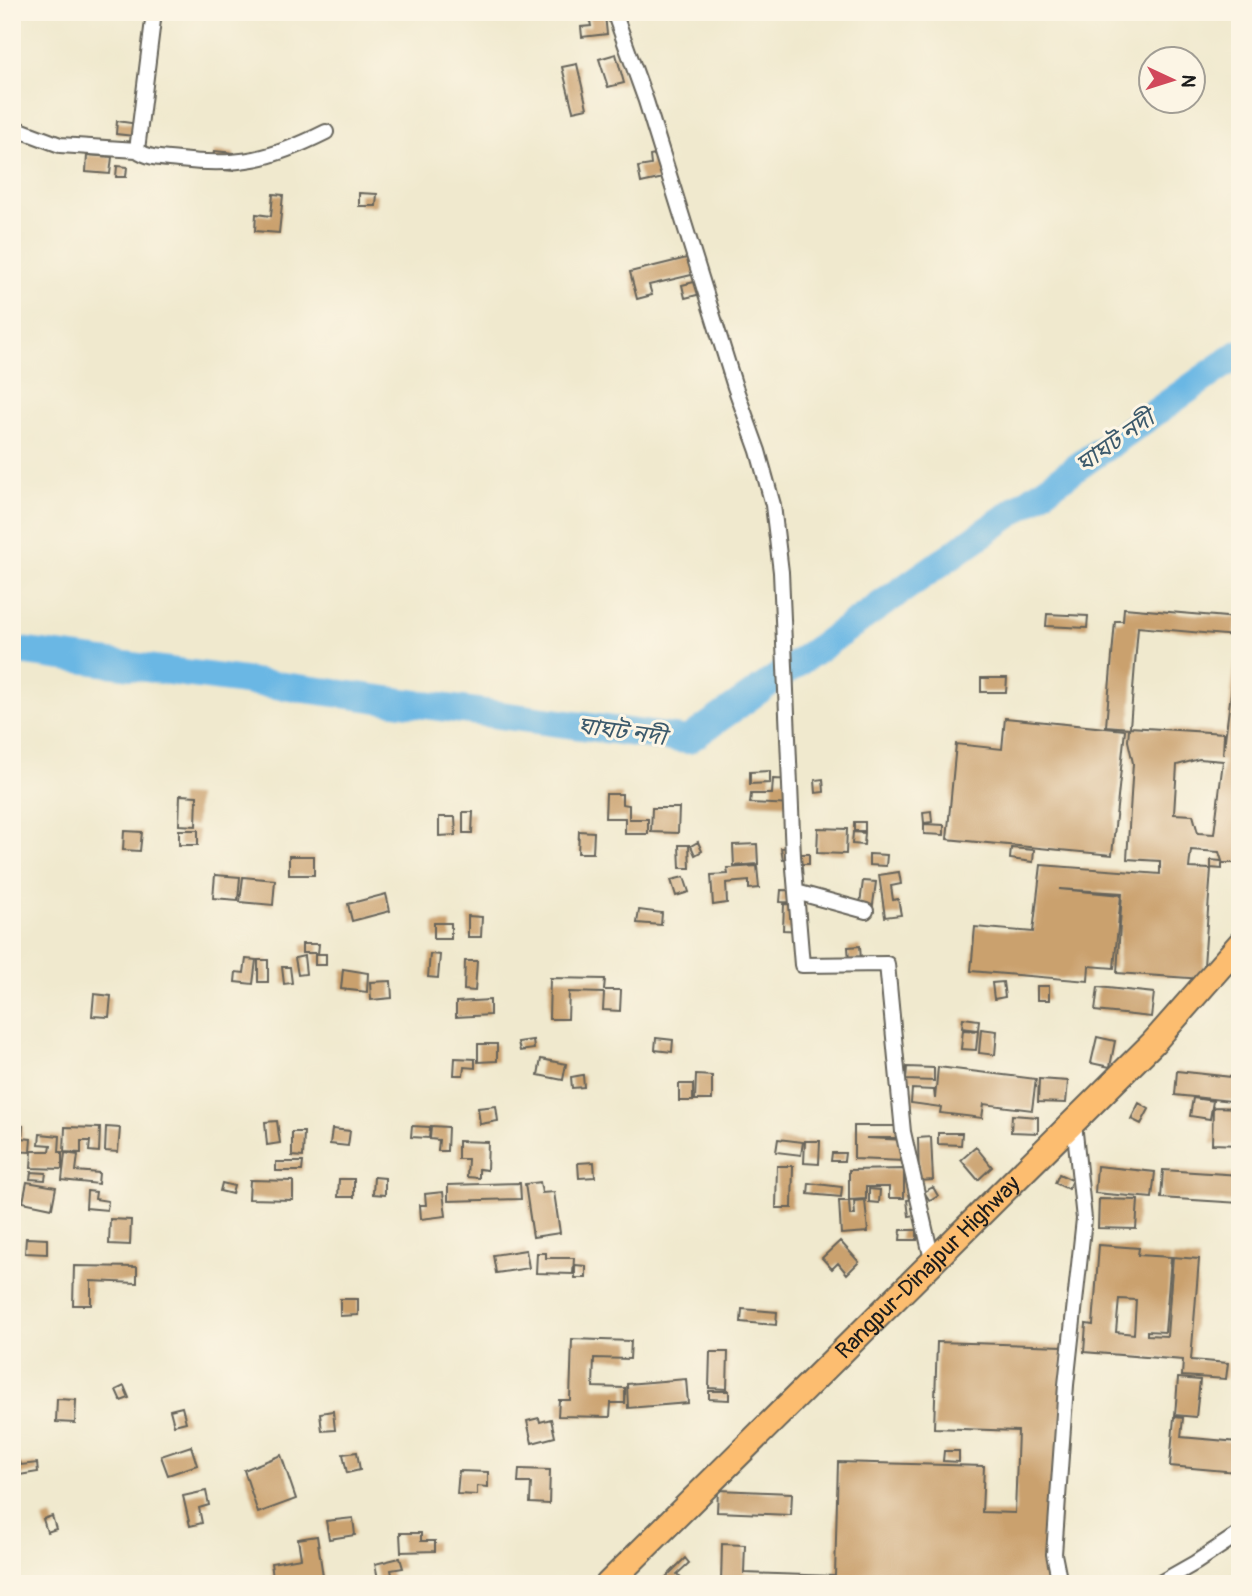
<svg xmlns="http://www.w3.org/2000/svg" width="1252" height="1596" font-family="Pangolin,'Noto Sans Bengali',sans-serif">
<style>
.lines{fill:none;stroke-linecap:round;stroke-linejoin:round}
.river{stroke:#6bb7e4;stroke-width:28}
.building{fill:#caa16e;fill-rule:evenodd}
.street-casing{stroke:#66645a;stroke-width:18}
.highway-casing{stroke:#66645a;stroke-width:28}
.street{stroke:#fff;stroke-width:14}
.highway{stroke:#fcbd6f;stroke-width:24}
.labels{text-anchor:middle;stroke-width:6;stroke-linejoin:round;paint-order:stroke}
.street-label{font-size:23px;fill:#1c1c1c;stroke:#fcf5e5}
.water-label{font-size:24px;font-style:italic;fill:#3c5a6c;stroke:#fcf5e5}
</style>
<rect width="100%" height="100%" fill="#fcf5e5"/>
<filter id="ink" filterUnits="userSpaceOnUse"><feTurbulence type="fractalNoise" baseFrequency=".0143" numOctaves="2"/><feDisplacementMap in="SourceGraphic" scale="14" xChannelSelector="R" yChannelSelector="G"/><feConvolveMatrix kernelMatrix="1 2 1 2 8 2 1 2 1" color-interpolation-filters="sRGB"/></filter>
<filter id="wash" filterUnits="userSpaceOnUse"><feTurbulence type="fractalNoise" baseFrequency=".00686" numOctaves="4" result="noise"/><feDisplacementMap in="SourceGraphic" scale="28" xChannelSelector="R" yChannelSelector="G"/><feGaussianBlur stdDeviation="1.57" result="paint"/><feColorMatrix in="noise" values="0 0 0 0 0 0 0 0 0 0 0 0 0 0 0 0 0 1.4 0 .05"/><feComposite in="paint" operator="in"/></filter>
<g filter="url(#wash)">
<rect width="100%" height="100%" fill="#f0e9ce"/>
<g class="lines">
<!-- river -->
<path class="river" d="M12,650L688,740L1240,353"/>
</g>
<g id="blocks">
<!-- building -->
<path class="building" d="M605,15L607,34L582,37L581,27L591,26L589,16Z
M616,54L624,83L608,87L599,59Z
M577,64L587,108L573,111L562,67Z
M117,121L145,125L143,137L116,134Z
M214,151L234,153L233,171L212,169Z
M663,153L668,177L641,183L638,167L651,165L650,156Z
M87,155L112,157L110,174L86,172Z
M117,166L127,167L126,177H116Z
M359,193L377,194L376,206H359Z
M273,194L283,195L279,233L255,231L256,214L271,216Z
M699,255L704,272L649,285L652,295L637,299L630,272Z
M706,279L709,292L685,298L682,285Z
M1124,608L1237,618L1235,636L1138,627L1130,727L1224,733L1223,755L1235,662H1240V863H1222V869L1211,868V860L1222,861L1219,852L1191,850L1189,868L1211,869L1203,979L1117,973L1122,893L1059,889L1121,895L1114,968L1089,966L1088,981L971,971L975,927L1033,932L1041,865L1160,874V861L1127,859L1133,763L1128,741L1129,728L1106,726L1115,621H1123ZM1199,759L1223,761L1214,834L1198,833L1193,815L1174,814L1177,765Z
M1047,614L1088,616L1087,628L1046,626Z
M981,678H1007L1006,692H981Z
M1005,718L1125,730L1112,855L947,839L956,744L1002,749Z
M770,771V783L750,784V772Z
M773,779L797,780L796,805L750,803L751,794H772Z
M823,779L824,792L816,793L815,780Z
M606,794H622V804L629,805V819H648V834H625V818H605Z
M180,795L197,796L196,826L179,825Z
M652,808H679L678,833L651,832Z
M931,811L932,822L924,823L923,812Z
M463,812H473L472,833H463Z
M439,817H455L456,835L439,836Z
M854,822H865V831H854Z
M924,824L944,825V835L924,834Z
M818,828L847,829L846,854L817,853Z
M179,830H198V845H179Z
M124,831L142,832L140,851L123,850Z
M579,831L594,832L593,853H578Z
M853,832L865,833L864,845L852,844Z
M698,842L702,851L695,855L691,846Z
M757,844L758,864L734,866L733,845Z
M679,845H689L690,868H680Z
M798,846L799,854H809V864H799L800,858L783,860L781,848Z
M1011,848L1034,850L1033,862L1010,859Z
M869,854L887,855L886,866L869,865Z
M289,856H314V875H289Z
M757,866L759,888L749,889V881L726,883L727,903L713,905L711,875L728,874L727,868Z
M899,872L901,884L891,886L893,900L898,899L901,915L885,917L879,875Z
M215,875L240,877L238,900L213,898Z
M243,877L275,880L273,905L240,902Z
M684,877L689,892L676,896L671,880Z
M863,881L876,882L872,912L859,911Z
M781,890L808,891L807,903L780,902Z
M386,894L390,911L352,921L348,904Z
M784,904L805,905L804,931L783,930Z
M639,910L662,913L661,925L637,923Z
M468,916L482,917L481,937H468Z
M434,923H451V939H434Z
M302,944H319L318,954H326V965H315V953H302Z
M860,946L861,960L849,961L848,947Z
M430,954L440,955L438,978L428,977Z
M304,956L306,974L298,975L295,958Z
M246,959L256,960L253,984L235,982L236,972L244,973Z
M258,960H268V982H258Z
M465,961H477L475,991L464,990Z
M282,967H290L292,983L284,984Z
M343,969L368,973L367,992L341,989Z
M550,978L605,979L604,990H621L620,1011L603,1010L604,993L569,992L568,1019H549Z
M391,981L392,998L371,1000L370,982Z
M1003,982L1005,997L994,999L992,983Z
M1037,986H1049V1000H1037Z
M1098,987L1154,993L1151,1017L1095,1011Z
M94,994L111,996L109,1017L92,1016Z
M490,1000V1015L456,1017V1002Z
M963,1018L979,1020L978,1030L962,1028Z
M981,1029L997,1031L995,1055L979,1053Z
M963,1030L978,1031L976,1050L961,1049Z
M1097,1037L1115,1041L1110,1067L1091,1063Z
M656,1038L673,1040L672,1052L655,1050Z
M533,1040L534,1049L520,1051L518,1042Z
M478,1044H497V1061L478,1062Z
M455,1058L475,1059V1068L464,1067L463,1075H454Z
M541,1059L566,1064L563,1080L538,1075Z
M907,1067L934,1068V1081L906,1080Z
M938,1067L1036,1079L1032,1110L984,1104L982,1118L940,1113L941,1107L911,1103L912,1089L934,1090L935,1099Z
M1177,1071L1240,1078V1102L1175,1095Z
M583,1075L584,1087L572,1088L571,1077Z
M696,1075L712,1076V1100H695Z
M1039,1079L1068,1081L1066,1103L1038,1102Z
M679,1084H693V1101H679Z
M1193,1098L1213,1101L1210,1119L1190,1116Z
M1139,1103L1149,1109L1141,1124L1131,1119Z
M496,1106L498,1121L480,1124L478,1108Z
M1213,1107L1240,1108V1145L1212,1144Z
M1012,1115L1038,1117V1133L1011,1132Z
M277,1121L280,1143L267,1145L265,1122Z
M12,1125L23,1126L22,1138L31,1139L30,1152L12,1151Z
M412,1126L430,1127L429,1138L411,1137Z
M431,1126L448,1127L447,1151H438L439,1140L430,1139Z
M854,1126H905V1138H866L907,1140L906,1161L854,1159Z
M65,1127L100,1128L99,1152L89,1151L90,1141H81V1153L64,1152Z
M106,1127L120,1128L118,1152L105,1151Z
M332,1129L350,1131L348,1146L330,1144Z
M292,1132H304L303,1157L292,1156Z
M938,1133H962L961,1145L938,1144Z
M40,1134L60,1136L59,1152H62V1169L31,1168L32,1151H50L51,1145L39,1144Z
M931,1137L933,1180L919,1181L918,1138Z
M778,1139L803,1142L801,1155L776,1152Z
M458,1141L488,1142L487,1170L479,1169V1178L467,1177L468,1159H458Z
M805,1141H820L819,1164L804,1163Z
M976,1147L992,1167L978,1180L961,1160Z
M65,1153L78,1155L76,1171L99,1173L98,1184L62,1180Z
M832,1153H845L844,1161H831Z
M276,1162H303L302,1171H276Z
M594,1162L595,1177L579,1178L578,1163Z
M777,1166H793L792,1208H776Z
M1097,1166L1155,1172L1152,1198L1095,1193Z
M904,1169V1198H889V1187H866V1199L849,1200V1170Z
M1163,1170L1240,1175V1203L1161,1198Z
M31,1172L46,1173L45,1180L30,1179Z
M1059,1174L1072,1180L1068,1189L1055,1183Z
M374,1177L385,1178V1195L373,1194Z
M339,1179H354V1197H338Z
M250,1180L293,1181V1200L249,1199Z
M27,1182L56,1187L52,1208L23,1202Z
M540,1182L542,1193L554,1192L560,1233L533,1237L525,1184Z
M222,1183L234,1186L232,1194L220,1191Z
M520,1183L521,1199L448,1201V1185Z
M809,1183L842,1187L841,1197L808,1194Z
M933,1187L938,1196L930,1201L924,1192Z
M869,1189L880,1190L879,1203L869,1202Z
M87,1191L96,1192L95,1199L108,1201L107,1210L86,1208Z
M443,1192L446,1216L421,1219L420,1205H426L425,1194Z
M914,1199L916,1215L909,1216L907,1200Z
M1099,1199L1138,1200L1136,1229L1098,1228Z
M865,1200L868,1232L841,1234L839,1201H849L850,1215H855L854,1201Z
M110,1219L131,1220L130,1245L109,1244Z
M901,1230H917V1240H900Z
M26,1238L47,1239V1254L25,1253Z
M840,1241L859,1262L847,1274L838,1263L832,1269L822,1258Z
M1099,1245L1139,1248L1138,1255L1171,1257L1165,1332L1147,1331V1335L1167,1336L1173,1257L1199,1259L1191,1360L1228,1363L1226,1379L1182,1376L1183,1360L1084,1352L1086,1324L1093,1325ZM1119,1299L1136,1300L1134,1334L1116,1332Z
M526,1250L529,1268L496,1273L493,1255Z
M537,1253H546V1258H574L573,1274L536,1273Z
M575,1265L586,1266V1278H575Z
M74,1266L137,1267V1283L91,1281V1305H73Z
M340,1299H358V1315L340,1316Z
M742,1309L777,1312L776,1325L741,1322Z
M572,1339L631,1341L630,1359L594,1358L593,1387L625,1388V1403H611L610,1417L558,1416L559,1400H570Z
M937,1342L1064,1346L1057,1584H721L722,1544L745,1545L744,1573L835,1576L838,1462L984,1466L982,1512L1015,1513L1018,1431L934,1428Z
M710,1352H728L727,1389L709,1388Z
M1178,1378L1200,1380L1196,1417L1175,1415Z
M686,1379L688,1403L628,1408L627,1384Z
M124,1386L129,1398L121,1401L116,1390Z
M709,1391H729V1400L709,1399Z
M57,1399L76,1400L75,1423L56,1422Z
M182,1407L186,1422L174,1425L170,1410Z
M333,1411L335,1430L322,1431L320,1413Z
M1174,1417L1183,1418L1181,1437L1238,1442L1236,1472L1170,1466Z
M539,1418L540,1422L551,1419L555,1437L532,1443L527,1421Z
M191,1446L197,1465L168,1475L161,1456Z
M944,1451H959V1462L943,1461Z
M357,1452L360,1470L347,1473L343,1454Z
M281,1455L296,1499L258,1513L244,1470Z
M20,1462L21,1465L37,1463L38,1472L13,1476L12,1463Z
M519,1469L550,1470L549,1504L530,1503L531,1483H518Z
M459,1471L488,1472V1487L477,1486V1495L457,1494Z
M718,1490L792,1493L791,1515L717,1512Z
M206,1491L209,1505L199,1508L202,1523L190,1526L183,1496Z
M52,1516L56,1529L47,1532L43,1519Z
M353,1518L355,1535L329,1539L326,1521Z
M400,1533H421V1541H435V1551L401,1552Z
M317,1536L324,1583L274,1584L271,1563L301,1558L298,1539Z
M400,1558L403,1568L391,1570L394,1584H379L375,1564Z
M685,1558L689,1563L677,1574L686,1584H659Z"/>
</g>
</g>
<g filter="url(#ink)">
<use href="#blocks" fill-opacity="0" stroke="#66645a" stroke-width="2"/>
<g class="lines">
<!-- street casing -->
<g class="street-casing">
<path id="street" d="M614,12L646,101L735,387L758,451L773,505L781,572L793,856L802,965L887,964L903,1132L933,1264
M12,127L60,145L137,150C149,159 164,158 179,160C240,167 272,159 326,132
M137,150L154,12
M796,892L866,911
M1060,1584L1054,1554L1066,1385L1084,1219L1074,1123
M1158,1584L1195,1563L1240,1533"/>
</g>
<!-- highway casing -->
<g class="highway-casing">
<g id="highway">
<path id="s1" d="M608,1584L1153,1043L1240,944"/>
</g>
</g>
<!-- street -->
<use href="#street" class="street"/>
<!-- highway -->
<use href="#highway" class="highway"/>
</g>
</g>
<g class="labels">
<!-- street labels -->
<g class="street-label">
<text dy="8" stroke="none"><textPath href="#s1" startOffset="450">Rangpur-Dinajpur Highway</textPath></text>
</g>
<!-- water labels -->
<g class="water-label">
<text transform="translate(1115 441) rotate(-35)" y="8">ঘাঘট নদী</text>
<text transform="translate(622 731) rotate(8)" y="8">ঘাঘট নদী</text>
</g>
</g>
<!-- margin -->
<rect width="1252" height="1596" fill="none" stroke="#fcf5e5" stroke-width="42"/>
<!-- north arrow -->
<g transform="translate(1172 80) rotate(94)"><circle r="33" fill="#fcf5e5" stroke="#a29e95" stroke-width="2"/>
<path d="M0-5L12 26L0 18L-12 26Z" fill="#d1495b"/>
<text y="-10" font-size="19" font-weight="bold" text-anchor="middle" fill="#1c1c1c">N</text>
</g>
</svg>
